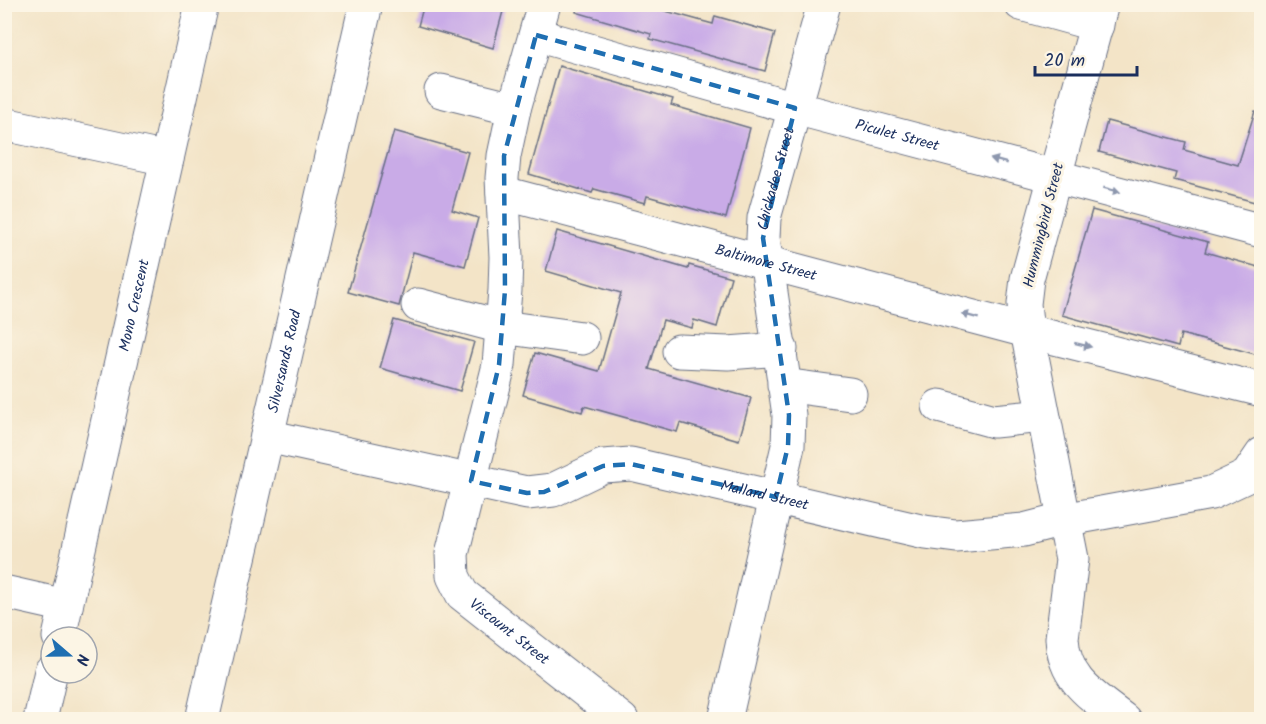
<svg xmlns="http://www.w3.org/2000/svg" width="1266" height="724" font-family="Kalam,sans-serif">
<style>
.building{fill:#c9abe7}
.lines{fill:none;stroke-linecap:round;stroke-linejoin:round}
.minor-casing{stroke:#676e83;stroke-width:35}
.tertiary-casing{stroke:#676e83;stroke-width:35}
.minor{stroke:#fff;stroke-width:33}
.tertiary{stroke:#fff;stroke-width:33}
.oneway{fill:#8d97ae}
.marked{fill:none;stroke:#1f6fb2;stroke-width:4.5;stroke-dasharray:12 8;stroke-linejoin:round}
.labels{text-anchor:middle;stroke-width:6;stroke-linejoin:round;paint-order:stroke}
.street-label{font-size:15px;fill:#1b2f5e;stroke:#fcf5e5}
</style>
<rect width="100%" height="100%" fill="#fcf5e5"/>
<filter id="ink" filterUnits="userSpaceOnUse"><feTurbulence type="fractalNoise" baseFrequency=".0167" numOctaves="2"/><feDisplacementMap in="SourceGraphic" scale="12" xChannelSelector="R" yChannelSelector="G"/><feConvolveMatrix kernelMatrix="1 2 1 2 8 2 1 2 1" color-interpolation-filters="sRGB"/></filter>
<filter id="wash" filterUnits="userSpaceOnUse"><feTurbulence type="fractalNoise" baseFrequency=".008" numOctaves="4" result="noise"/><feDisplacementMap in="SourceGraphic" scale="24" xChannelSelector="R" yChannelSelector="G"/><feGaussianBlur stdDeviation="1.35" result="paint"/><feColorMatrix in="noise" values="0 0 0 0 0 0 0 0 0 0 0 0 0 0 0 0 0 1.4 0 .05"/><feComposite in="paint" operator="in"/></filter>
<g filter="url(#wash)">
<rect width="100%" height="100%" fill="#f3e4c7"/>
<g id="blocks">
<!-- building -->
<path class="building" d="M424,4H505L493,48L418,26Z
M577,4H659L658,9L713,24L715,16L775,33L765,71L650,39L651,34L576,12Z
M559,66L673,99L671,105L750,128L726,218L647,196L645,203L594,189L592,193L529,174Z
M1255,111L1262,112V204L1174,180L1176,173L1099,152L1107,121L1186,142L1184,150L1238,165Z
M394,131L468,152L452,210L478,218L465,266L413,252L399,306L348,292Z
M1092,210L1208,242L1205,252L1262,268V356L1181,334L1178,347L1062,315Z
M557,231L688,269L689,265L731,277L717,327L694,320L692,328L663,320L649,369L751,398L739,440L680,423L677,432L584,406L582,412L523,395L535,353L599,371L621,293L546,271Z
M394,320L474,342L460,391L380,368Z"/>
</g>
</g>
<g filter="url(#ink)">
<use href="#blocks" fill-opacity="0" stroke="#676e83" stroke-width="1.5"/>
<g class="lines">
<!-- minor casing -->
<g class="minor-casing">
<g id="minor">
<path id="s1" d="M544,4L514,109L504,156L502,178L506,257L505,290L499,365L452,554L453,576L462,594L622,720"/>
<path d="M1021,4L1097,25"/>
<path d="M1102,4L1027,279L1024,304L1027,331L1072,559L1062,638C1064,681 1093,696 1124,720"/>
<path id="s2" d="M536,35L795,108L1262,231"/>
<path d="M441,91L514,109"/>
<path d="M4,124L167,159"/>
<path id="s3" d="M503,193L1027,331L1262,390"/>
<path d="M418,305L502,327L582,338"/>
<path d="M679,351L728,353L781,349"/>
<path d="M784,385L850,394"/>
<path d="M939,406L994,421L1043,416"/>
<path id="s4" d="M267,436L527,493L553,490L603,466L631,464L925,532L956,536L1024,530L1063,520L1211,493L1247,476L1262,454"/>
<path d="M4,592L66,606"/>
<path id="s5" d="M59,637L202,4"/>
<path d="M40,720L51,671"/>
<path id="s6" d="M725,720L788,446L789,415L763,238L764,218L824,4"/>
</g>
</g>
<!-- tertiary casing -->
<g class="tertiary-casing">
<g id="tertiary">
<path id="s7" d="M202,720L366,4"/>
</g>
</g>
<!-- minor -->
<use href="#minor" class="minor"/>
<!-- tertiary -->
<use href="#tertiary" class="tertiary"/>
</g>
<!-- one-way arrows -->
<defs><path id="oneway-solid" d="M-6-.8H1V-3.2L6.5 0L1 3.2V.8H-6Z" transform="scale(1.5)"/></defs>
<g class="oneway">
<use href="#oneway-solid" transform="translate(999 161) rotate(-165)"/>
<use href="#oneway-solid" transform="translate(1112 190) rotate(15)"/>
<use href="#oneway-solid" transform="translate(970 316) rotate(-165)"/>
<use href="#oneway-solid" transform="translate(1083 345) rotate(14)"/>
</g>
</g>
<!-- marked area -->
<path class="marked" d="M536,35L795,108L763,238L789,415L788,446L776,497L631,464L603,466L544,492L527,493L471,481L499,365L505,290L504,156Z"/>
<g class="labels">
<!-- street labels -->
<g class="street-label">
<text dy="5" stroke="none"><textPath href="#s2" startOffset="375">Piculet Street</textPath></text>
<text dy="5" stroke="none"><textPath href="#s6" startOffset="552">Chickadee Street</textPath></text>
<text transform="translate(1043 225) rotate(-76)" y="5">Hummingbird Street</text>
<text dy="5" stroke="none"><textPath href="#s3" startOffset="272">Baltimore Street</textPath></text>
<text dy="5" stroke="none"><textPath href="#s5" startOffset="340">Mono Crescent</textPath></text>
<text dy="5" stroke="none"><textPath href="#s7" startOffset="368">Silversands Road</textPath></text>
<text dy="5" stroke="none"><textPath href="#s4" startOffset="513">Mallard Street</textPath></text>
<text dy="5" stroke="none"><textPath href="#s1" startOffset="664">Viscount Street</textPath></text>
</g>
</g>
<!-- margin -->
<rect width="1266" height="724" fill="none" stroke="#fcf5e5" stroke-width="24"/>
<!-- north arrow -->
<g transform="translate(69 655) rotate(110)"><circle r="28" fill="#fcf5e5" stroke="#a2a6af" stroke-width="1.5"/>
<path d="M0-4.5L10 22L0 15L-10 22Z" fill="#1f6fb2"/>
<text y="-9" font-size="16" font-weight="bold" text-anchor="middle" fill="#1b2f5e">N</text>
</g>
<!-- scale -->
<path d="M1035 66v9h102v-9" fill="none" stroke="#1b2f5e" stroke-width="3"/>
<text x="1044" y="66" font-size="18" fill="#1b2f5e" stroke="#fcf5e5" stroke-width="4.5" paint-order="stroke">20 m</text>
</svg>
